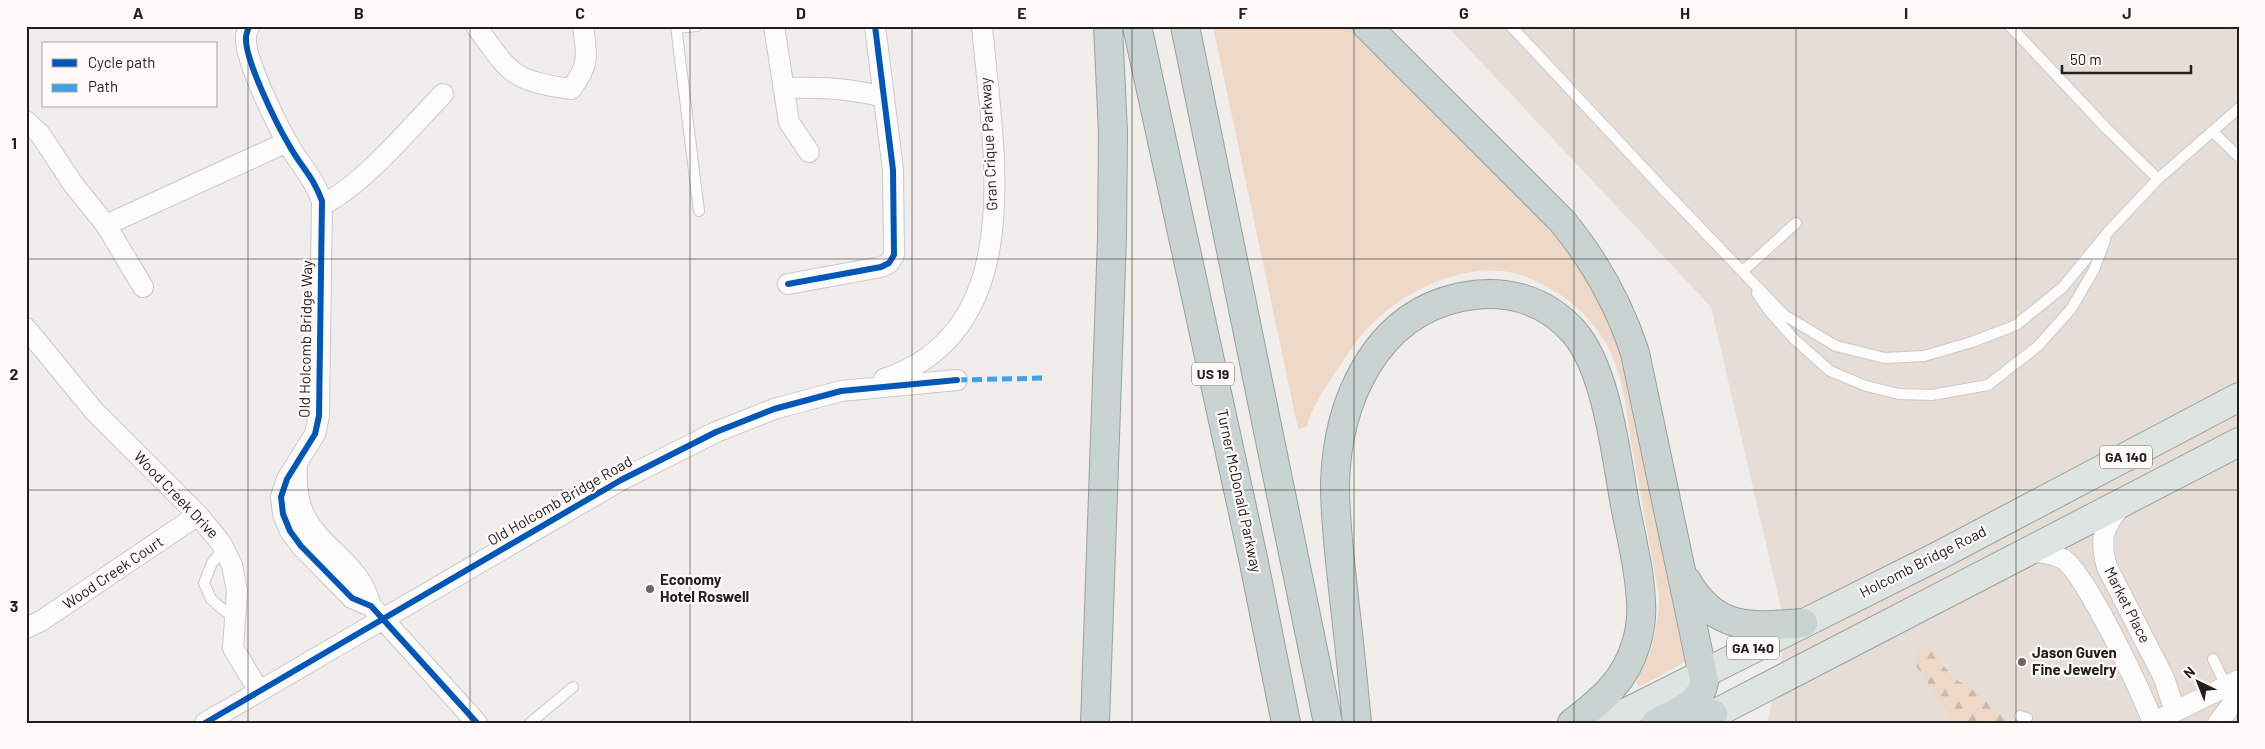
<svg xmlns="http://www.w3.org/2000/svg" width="2265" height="749" font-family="Barlow,sans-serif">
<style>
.built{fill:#e6ddd7}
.grass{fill:#eed8c8}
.forest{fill:url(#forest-firs)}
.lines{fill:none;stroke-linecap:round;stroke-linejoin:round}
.lane-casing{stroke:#ccc9c8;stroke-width:12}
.street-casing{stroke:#ccc9c8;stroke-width:22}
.primary-casing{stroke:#97a29f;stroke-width:30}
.highway-casing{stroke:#97a29f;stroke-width:30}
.lane{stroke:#fdfcfc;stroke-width:10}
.street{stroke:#fdfcfc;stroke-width:20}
.primary{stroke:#dde4e2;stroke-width:28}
.highway{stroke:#c9d4d2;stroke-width:28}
.quiet{stroke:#3ea2ea;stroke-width:5;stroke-dasharray:10 5;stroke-linecap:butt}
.cycleway-casing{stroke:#fffaf7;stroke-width:9}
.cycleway{stroke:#0057b8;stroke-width:6}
.grid{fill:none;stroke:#22201e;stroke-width:1;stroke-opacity:0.55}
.poi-dot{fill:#6a6866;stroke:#fffaf7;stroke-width:2}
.labels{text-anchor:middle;stroke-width:4.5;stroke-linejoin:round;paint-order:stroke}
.shield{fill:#fffaf7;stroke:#64615f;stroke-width:1}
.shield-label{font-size:14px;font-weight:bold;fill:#22201e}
.street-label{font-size:15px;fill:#22201e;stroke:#fffaf7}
.poi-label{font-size:15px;font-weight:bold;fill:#22201e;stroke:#fffaf7;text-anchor:start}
.neatline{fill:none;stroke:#22201e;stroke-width:2}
.grid-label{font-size:16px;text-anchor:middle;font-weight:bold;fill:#22201e}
</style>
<defs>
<pattern id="forest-firs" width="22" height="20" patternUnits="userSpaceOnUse" patternTransform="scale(1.25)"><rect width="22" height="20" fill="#eed8c8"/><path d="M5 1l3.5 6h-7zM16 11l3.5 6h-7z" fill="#ccb9ab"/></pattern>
</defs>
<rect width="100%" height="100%" fill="#f0edeb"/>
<!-- built -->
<path class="built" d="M1447,26H2239V723H1767L1787,634L1711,307Z"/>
<!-- grass -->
<path class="grass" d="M1213,26H1356L1567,237L1621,337L1687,661L1639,687L1636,682C1653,652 1658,629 1659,596C1650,546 1641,497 1632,447C1627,415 1624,380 1610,351C1596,322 1570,297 1541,284C1535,281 1528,277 1521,275C1467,258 1400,292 1365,331C1354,343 1345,358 1336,371C1325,389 1311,407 1307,427L1298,429Z"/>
<!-- forest -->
<path class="forest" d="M1927,646L1954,678L1974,691L2010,723H1954L1915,664L1918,649Z"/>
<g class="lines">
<!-- lane casing -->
<g class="lane-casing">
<path id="lane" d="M676,26L699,211
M1511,26L1665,191L1784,315L1836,346L1885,358L1924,356L1972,342L2016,325L2063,287L2108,232L2158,179L2239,108
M2010,26L2106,128L2158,179
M677,28L697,26
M2213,132L2239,157
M1743,271L1796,223
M1757,293L1769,311L1794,339L1830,371L1866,386L1899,394L1932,395L1988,385L2038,346L2071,309L2094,270L2105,240
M224,548L212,563L204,583L211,599L234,619
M2213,659L2226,686
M2020,716L2027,718
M530,723L573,687"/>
</g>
<!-- street casing -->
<g class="street-casing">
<path id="street" d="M249,26C248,30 246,34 246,37C244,58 277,125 289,145C301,167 313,176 322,201L319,416L315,434L287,479L281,497L283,514L290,531L301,546L352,598L371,606L477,723
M476,26C511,74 510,80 571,89C590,65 587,55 583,26
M774,26L789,122L809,152
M783,88C818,87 849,88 884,97
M26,121L40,134L73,184L106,225L143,287
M322,205C363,185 410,128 443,94
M106,225L287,142
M788,284L881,267L889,263L894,255L893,170L875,26
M26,328L94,411L198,515L221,543L232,565L237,591L233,648L259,691
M884,379C1032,330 992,145 982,26
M297,465C296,482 297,499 304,514C321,551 359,560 371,606
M2122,505C2103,527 2099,538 2107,567L2164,678L2175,711
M2026,552C2038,552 2052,553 2063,559C2085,572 2143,694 2153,723
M26,628L41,621L198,515
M2164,717L2239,680
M205,723L621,480L716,432L774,409L841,391L957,380
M2218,723L2239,695"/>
</g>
<!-- primary casing -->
<g class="primary-casing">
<path id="primary" d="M1605,723L1938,556L2239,397
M1697,723L2239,442"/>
</g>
<!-- highway casing -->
<g class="highway-casing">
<path id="highway" d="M1137,26L1253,558L1286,723
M1185,26L1328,723
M1367,26L1562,221C1595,261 1619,304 1635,353L1704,680C1703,704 1674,713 1656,723
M1687,581C1715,631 1752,627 1803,623
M1095,723L1112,237L1113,133L1108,26
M1357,723C1353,681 1349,640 1344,598C1340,561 1335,522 1335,484C1337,403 1374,315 1461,297C1504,288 1545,299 1574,332C1607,370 1616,456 1625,505C1631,537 1640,570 1641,603C1642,617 1640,631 1636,644C1626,680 1601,701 1572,723
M1700,723L1713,714"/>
</g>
<!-- lane -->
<use href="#lane" class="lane"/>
<!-- street -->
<use href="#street" class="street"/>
<!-- primary -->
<use href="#primary" class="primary"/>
<!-- highway -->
<use href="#highway" class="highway"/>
<!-- quiet -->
<path class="quiet" d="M957,380L1045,378"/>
<!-- cycleway casing -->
<g class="cycleway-casing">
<path id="cycleway" d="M249,26C248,30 246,34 246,37C244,58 277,125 289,145C301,167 313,176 322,201L319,416L315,434L287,479L281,497L283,514L290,531L301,546L352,598L371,606L477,723
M788,284L881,267L889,263L894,255L893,170L875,26
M205,723L621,480L716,432L774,409L841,391L957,380"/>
</g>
<!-- cycleway -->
<use href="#cycleway" class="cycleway"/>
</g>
<!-- grid -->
<path class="grid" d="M248,26V723M470,26V723M690,26V723M912,26V723M1132,26V723M1354,26V723M1574,26V723M1796,26V723M2016,26V723M26,259H2239M26,490H2239"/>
<!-- markers -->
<g class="poi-dot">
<circle cx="650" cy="589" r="5"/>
<circle cx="2022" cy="662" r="5"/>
</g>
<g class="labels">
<!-- shield labels -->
<g class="shield">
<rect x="1192" y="362.5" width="42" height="23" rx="4"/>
<rect x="2100" y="445.5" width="52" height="23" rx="4"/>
<rect x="1727" y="636.5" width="52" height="23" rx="4"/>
</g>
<g class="shield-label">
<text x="1213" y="379">US 19</text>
<text x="2126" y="462">GA 140</text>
<text x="1753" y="653">GA 140</text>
</g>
<!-- street labels -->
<g class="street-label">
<text transform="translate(989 144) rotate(-93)" y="5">Gran Crique Parkway</text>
<text transform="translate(306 339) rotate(-89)" y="5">Old Holcomb Bridge Way</text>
<text transform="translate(1239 491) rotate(78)" y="5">Turner McDonald Parkway</text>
<text transform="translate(176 495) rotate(46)" y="5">Wood Creek Drive</text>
<text transform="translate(560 501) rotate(-30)" y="5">Old Holcomb Bridge Road</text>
<text transform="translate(1923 562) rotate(-27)" y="5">Holcomb Bridge Road</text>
<text transform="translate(113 573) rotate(-34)" y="5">Wood Creek Court</text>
<text transform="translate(2127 605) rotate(63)" y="5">Market Place</text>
</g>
<!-- poi labels -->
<g class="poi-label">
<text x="660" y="585">Economy<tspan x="660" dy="17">Hotel Roswell</tspan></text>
<text x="2032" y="658">Jason Guven<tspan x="2032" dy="17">Fine Jewelry</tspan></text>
</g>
</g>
<!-- border -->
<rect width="2265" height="749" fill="none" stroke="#fffaf7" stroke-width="55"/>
<!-- legend -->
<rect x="42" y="42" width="175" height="65" fill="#fffaf7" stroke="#a7a3a0"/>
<rect x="52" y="59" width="25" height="8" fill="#0057b8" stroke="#a7a3a0"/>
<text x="88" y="68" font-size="15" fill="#22201e">Cycle path</text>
<rect x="52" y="84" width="25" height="8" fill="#3ea2ea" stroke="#a7a3a0"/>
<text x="88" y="92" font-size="15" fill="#22201e">Path</text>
<!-- north arrow -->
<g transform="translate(2198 682) rotate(317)" stroke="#fffaf7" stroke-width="4" paint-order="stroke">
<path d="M0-4L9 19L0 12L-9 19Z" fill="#22201e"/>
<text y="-8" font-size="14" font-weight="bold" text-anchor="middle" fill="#22201e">N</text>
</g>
<!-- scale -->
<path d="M2062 65v8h129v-8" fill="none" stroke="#22201e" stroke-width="2.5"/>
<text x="2070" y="65" font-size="15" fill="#22201e" stroke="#fffaf7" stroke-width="4" paint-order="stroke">50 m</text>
<rect x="28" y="28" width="2210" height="694" class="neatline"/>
<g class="grid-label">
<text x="138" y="19">A</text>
<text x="359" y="19">B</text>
<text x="580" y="19">C</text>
<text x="801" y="19">D</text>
<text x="1022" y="19">E</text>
<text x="1243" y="19">F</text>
<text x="1464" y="19">G</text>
<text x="1685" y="19">H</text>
<text x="1906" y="19">I</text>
<text x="2127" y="19">J</text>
<text x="14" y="149">1</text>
<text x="14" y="380">2</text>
<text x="14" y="612">3</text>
</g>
</svg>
